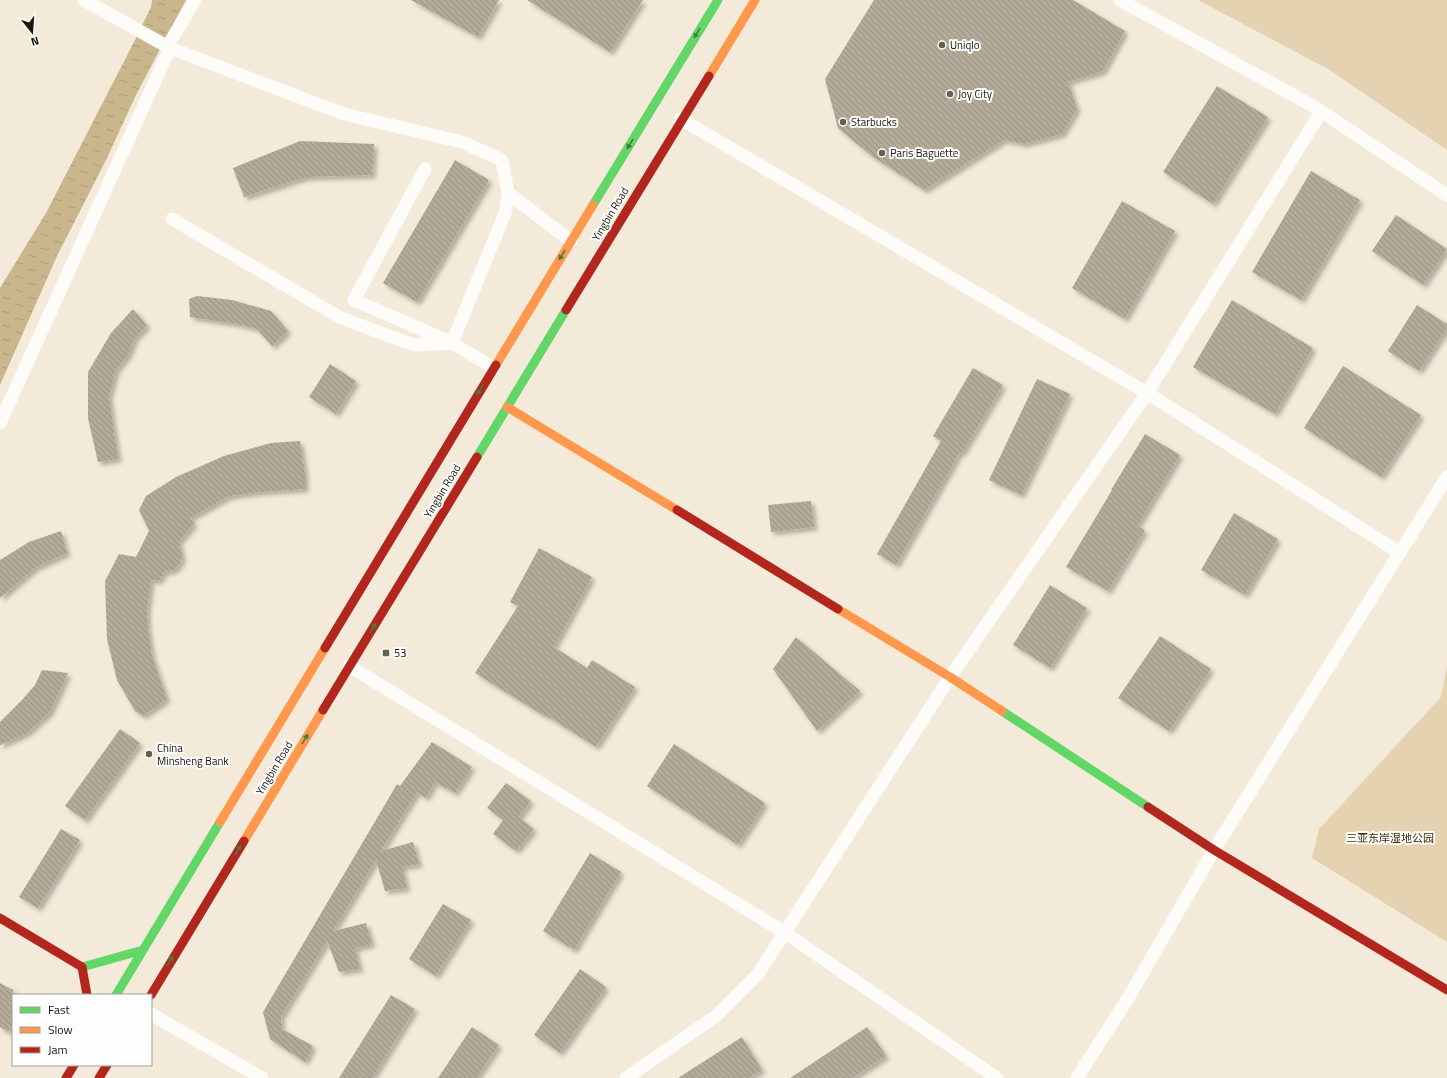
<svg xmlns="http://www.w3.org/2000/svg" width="1447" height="1078" font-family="'Titillium Web','Noto Sans SC',sans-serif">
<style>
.park{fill:#e4d2b0}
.water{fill:url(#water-ripples)}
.building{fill:url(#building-back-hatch);filter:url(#shadow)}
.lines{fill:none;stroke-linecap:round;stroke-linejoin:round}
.street{stroke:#fdfcf9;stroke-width:13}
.fast{stroke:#63d668;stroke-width:9}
.slow{stroke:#ff974d;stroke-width:9}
.jam{stroke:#b3261e;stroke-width:9}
.oneway{fill:#427f3d}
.poi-dot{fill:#665f52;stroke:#fdfdfd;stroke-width:1.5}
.labels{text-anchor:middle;stroke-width:4;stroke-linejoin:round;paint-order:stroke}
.poi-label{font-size:11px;fill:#1a1409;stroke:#fdfdfd;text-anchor:start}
.street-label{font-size:11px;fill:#1a1409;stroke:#fdfdfd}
.park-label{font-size:11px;fill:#3e2c00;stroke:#fdfdfd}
</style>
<defs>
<pattern id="water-ripples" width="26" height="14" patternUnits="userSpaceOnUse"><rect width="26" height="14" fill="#cab68d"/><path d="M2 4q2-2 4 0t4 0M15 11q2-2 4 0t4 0" fill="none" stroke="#ad9c78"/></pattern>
<pattern id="building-back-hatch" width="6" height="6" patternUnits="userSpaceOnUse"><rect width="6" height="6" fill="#b3aa98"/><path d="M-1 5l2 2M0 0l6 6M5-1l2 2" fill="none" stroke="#999182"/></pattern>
<filter id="shadow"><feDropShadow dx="3.5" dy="3.5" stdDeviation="2" flood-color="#0004"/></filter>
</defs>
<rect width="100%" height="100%" fill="#f3ead9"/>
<!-- park -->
<path class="park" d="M1198,0H1447V150L1328,69Z
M1447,666V942L1312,858L1319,829L1441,697Z"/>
<!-- water -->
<path class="water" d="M152,0H186L137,93L106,160L57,256L0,385V288L46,213L134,42L151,7Z"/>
<!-- building -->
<path class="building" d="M411,0H499L478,37Z
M527,0H643L610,52Z
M874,0H1073L1125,31L1103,71L1068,82L1077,109L1062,134L1024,144L1004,140L924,190L873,157L838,128L825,79Z
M1217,86L1268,117L1213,204L1163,172Z
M300,141L374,144L372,175L306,177L244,197L233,168Z
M455,160L489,180L417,302L383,283Z
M1311,171L1360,200L1301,300L1252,272Z
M1122,201L1175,231L1125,319L1072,288Z
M1396,215L1447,249L1423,285L1372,251Z
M197,296L232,300L271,311L288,331L272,346L257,329L237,324L190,317L189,299Z
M1232,300L1313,348L1275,414L1193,367Z
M1417,305L1447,324V328L1419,371L1388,351Z
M133,309L147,325L135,338L128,355L116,370L109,396L118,459L98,462L88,418V372L111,333Z
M330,364L356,381L336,414L309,397Z
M1343,366L1421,415L1381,477L1304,428Z
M973,368L1003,385L962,453L960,452L896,565L877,554L941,441L933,436Z
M1037,379L1070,394L1021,495L989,480Z
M1145,434L1180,455L1137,526L1145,530L1108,591L1066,567L1112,490H1111Z
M300,441L305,474V489L259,492L229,496L190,518L194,524L179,541L182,555L181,562L174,570L164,572L159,581L151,580L147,611L148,629L152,655L167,699L143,716L135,711L117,680L107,639L105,581L119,554L136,557L149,531L139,510L146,496L176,477L224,456L271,443Z
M811,501L814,527L771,532L768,505Z
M1234,513L1278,539L1245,595L1201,570Z
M61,531L67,553L35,568L0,598V560L29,542Z
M539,548L592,577L554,647L587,668L592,660L635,687L596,747L547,716L546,717L475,673L518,606L510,602Z
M1050,585L1087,608L1050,668L1013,645Z
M1160,636L1211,669L1169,731L1118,698Z
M796,637L860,691L817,731L773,669Z
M42,670L68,673L50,712L27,733L0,745V722L22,700L35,685Z
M120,729L140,743L85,820L65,806Z
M432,742L472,767L455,793L435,782L426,798L417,792L381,851L413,842L419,864L402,867L407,888L385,891L376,860L333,931L366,923L372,944L355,948L360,969L339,972L327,941L281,1017L282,1029L313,1046L305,1062L270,1039L263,1012L397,784L400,786Z
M674,744L765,803L738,845L647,786Z
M506,783L531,801L519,817L534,829L516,851L493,834L503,820L487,808Z
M61,829L80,840L38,908L19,897Z
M590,853L621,872L574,950L543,931Z
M443,904L471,920L436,976L409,959Z
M580,969L606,987L560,1053L534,1035Z
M0,983L13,990V1024L8,1032L0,1027Z
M391,995L415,1009L372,1078H339Z
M472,1027L499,1045L476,1078H438Z
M867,1027L886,1056L852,1078H790Z
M742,1037L762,1070L749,1078H678Z"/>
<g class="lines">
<!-- street -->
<path class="street" d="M1120,0L1313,106L1447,195
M167,47L195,0
M170,48L344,114L462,142L502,160L508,193L505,213L452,343L494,368
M681,119L1147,393L1400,553
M425,169L354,300L450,342
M508,193L571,241
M172,219L341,318L414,345L452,343
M0,423L170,48L84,0
M349,666L784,932L997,1078
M151,1014L262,1078
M626,1078L716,1016L758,974L950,677L1147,393L1321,112
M1077,1078L1130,995L1214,850L1447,477"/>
<!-- fast -->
<path class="fast" d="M593,205L718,0
M477,457L566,310
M1002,711L1148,807
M82,967L143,950
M116,995L220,822"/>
<!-- slow -->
<path class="slow" d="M709,76L755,0
M496,365L593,205
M507,407L677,510
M838,609L950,677L1002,711
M220,822L325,648
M244,841L323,710"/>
<!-- jam -->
<path class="jam" d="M566,310L709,76
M677,510L838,609
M325,648L496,365
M323,710L477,457
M1148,807L1214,850L1447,990
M0,918L82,967L87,995
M151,995L244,841
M66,1078L74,1065
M99,1078L107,1065"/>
</g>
<!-- one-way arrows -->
<defs><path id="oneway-solid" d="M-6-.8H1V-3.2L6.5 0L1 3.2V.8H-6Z"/></defs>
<g class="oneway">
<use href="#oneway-solid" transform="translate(697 33) rotate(121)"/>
<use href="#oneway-solid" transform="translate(630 144) rotate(121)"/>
<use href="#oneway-solid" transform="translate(562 255) rotate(121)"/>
<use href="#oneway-solid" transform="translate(480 390) rotate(121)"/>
<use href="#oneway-solid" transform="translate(373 628) rotate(-59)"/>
<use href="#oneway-solid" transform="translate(305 739) rotate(-59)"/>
<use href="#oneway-solid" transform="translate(238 850) rotate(-59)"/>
<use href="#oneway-solid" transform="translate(170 961) rotate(-59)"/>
</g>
<!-- markers -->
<g class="poi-dot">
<circle cx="942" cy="45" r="4"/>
<circle cx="950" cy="94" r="4"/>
<circle cx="843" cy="122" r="4"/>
<circle cx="882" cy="153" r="4"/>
<rect x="382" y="649" width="8" height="8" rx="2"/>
<circle cx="149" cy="754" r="4"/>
</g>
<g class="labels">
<!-- poi labels -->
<g class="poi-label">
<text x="950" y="49">Uniqlo</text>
<text x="958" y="98">Joy City</text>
<text x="851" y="126">Starbucks</text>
<text x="890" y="157">Paris Baguette</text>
<text x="394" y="657">53</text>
<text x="157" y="752">China<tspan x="157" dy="13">Minsheng Bank</tspan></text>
</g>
<!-- street labels -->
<g class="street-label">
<text transform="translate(610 214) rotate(-59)" y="4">Yingbin Road</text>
<text transform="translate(442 491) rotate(-59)" y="4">Yingbin Road</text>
<text transform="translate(274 768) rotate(-59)" y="4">Yingbin Road</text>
</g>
<!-- park labels -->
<g class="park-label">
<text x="1390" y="842">三亚东岸湿地公园</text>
</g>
</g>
<!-- legend -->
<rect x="12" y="994" width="140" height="72" fill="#fdfdfd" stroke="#a2a09b"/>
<rect x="20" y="1007" width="20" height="6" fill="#63d668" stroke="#a2a09b"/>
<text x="48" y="1014" font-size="12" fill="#1a1409">Fast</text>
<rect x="20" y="1027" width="20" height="6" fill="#ff974d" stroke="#a2a09b"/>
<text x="48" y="1034" font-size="12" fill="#1a1409">Slow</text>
<rect x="20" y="1047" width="20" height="6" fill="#b3261e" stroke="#a2a09b"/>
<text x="48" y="1054" font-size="12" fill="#1a1409">Jam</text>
<!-- north arrow -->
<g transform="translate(32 32) rotate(163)" stroke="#fdfdfd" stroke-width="3" paint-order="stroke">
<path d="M0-3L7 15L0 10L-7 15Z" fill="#1a1409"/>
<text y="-6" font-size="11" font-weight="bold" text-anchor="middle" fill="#1a1409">N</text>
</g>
</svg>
